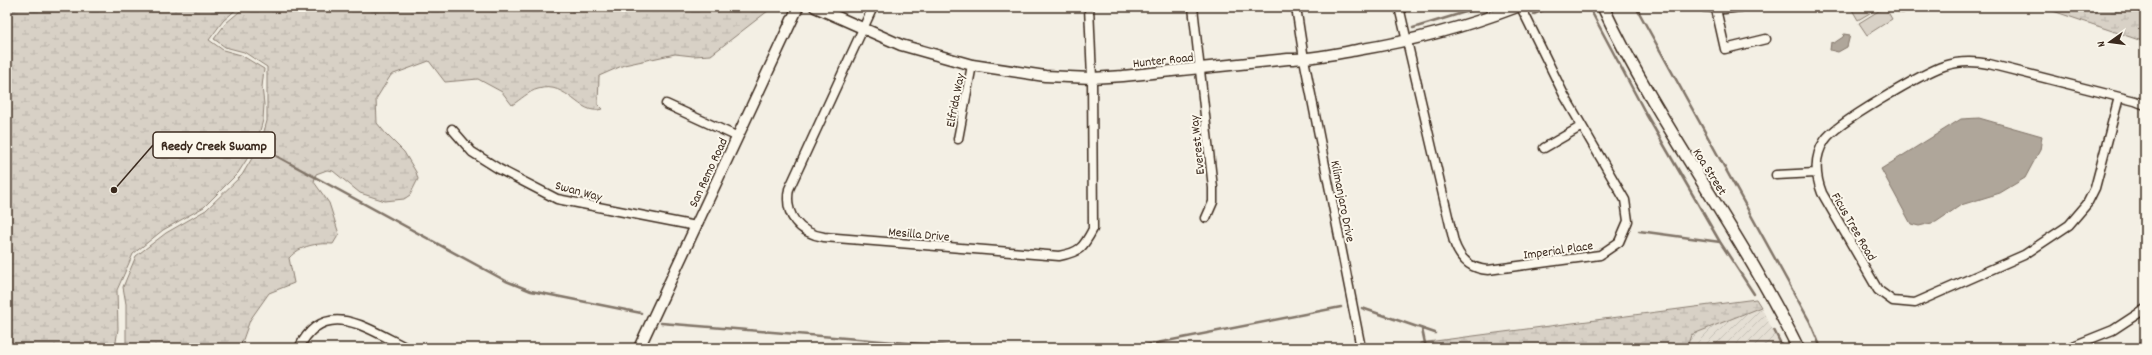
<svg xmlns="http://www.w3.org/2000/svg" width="2152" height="355" font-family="Dekko,sans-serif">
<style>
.industrial{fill:url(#industrial-furrows)}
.wetland{fill:url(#wetland-marsh);stroke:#8a7e72}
.garden{fill:#d8d1c6;stroke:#8a7e72}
.water{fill:#afa69a;stroke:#817468}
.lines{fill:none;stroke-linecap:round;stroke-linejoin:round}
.stream{stroke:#817468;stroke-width:2.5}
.minor-casing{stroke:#3b2a1e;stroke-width:11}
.tertiary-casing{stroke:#3b2a1e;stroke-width:13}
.secondary-casing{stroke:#3b2a1e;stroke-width:14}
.minor{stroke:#fbf7ec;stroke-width:8}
.tertiary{stroke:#fbf7ec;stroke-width:10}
.secondary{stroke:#fbf7ec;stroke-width:11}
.labels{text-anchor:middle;stroke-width:4;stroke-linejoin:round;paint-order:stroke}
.street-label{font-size:13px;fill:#3b2a1e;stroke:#fbf7ec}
.leader{fill:none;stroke:#3b2a1e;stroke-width:1.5}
.callout-dot{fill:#3b2a1e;stroke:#fbf7ec;stroke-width:1.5}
.callout{fill:#fbf7ec;stroke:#3b2a1e;stroke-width:1.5}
.callout-label{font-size:14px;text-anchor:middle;font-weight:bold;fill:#3b2a1e}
</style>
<defs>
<pattern id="industrial-furrows" width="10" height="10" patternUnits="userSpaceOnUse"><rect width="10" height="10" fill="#e5dfd4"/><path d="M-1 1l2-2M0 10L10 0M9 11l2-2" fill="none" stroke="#c5c0b6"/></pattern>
<pattern id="wetland-marsh" width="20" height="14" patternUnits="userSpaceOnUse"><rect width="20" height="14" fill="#d8d1c6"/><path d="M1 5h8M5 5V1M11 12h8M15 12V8" fill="none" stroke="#bab4aa"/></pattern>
</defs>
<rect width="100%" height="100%" fill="#f3efe4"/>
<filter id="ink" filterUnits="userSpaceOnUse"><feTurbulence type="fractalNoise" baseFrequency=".025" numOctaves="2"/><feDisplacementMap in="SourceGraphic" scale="8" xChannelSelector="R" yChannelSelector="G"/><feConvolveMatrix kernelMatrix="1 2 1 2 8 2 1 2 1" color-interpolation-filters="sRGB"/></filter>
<g filter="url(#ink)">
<!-- industrial -->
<path class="industrial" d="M1761,307L1782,348H1684L1687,347L1691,335Z"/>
<!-- wetland -->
<path class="wetland" d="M7,7H239L223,21L209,40L223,50L241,55L264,69L262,87L264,104L263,120L256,145L238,173L204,207L163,230L133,254L117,290L118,329L115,348H7Z
M245,7H773L711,55L693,56L675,54L624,65L599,76L598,105L602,109C579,117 568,80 538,89C529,91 520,100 512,105L502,92L478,79L445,82L429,61L391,75L376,99L377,123L386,134L404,152L416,172L418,179L410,195L404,199L385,201L360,193L333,171L327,170L316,174L314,182L329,203L339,234L333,244C316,243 301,245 289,258L294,283L269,293L250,320L240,348H126V304L123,287L136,256L166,233L206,210L242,175L260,145L267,121V67L244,52L225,47L214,39L226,23Z
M2041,7H2145V42Z
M1756,299L1761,307L1691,335L1687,347L1684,348H1421L1420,343Z"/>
<!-- garden -->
<path class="garden" d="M1853,7H1880L1858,20L1851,8Z
M1885,7L1892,19L1867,35L1859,23Z"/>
<!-- water -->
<path class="water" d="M1844,34L1850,35L1847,47L1838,52L1830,50L1831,42L1834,43L1843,37Z
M1979,118L2042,136L2040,150L2025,178L2000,193L1961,205L1936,222L1919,226L1911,224L1881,169L1961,119Z"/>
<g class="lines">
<!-- stream -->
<path class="stream" d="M1589,7L1646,114L1720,242L1754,294
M1636,7L1810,322L1821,348
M1534,14L1550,7
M1413,28L1482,7
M256,145L506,281L531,291L641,313
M1639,231L1720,242
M1362,308L1435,333
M661,323L968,348
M1422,329L1426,348
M1774,330L1783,348
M1131,348L1341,307"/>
<!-- minor casing -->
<g class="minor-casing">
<path id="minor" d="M873,7L789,189C784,215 799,233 824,237L1059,256C1080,252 1083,248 1093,229L1092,78L1089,7
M1193,7L1213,188V202L1206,218
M1296,7L1304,59L1361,348
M1399,7L1454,242C1460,259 1470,269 1488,270L1600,255L1619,242L1628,221L1625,200L1564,95L1521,7
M1704,7L1724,9L1741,7
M1901,7L1902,8
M1716,9L1725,49L1766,39
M2119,97L2095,188L2087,204L2069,225L2024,255L1915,303L1893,301L1878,290L1822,193C1815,175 1814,156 1825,140C1835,124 1923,73 1944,66C1959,61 1974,61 1989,64L2135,101L2145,105
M666,104L738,137
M452,129L472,152L499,169L557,199L696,226
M958,139L972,65
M1544,148L1582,126
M1776,175L1816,173
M299,348C325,296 370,330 407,348
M2068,348L2113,330L2145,309"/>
</g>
<!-- tertiary casing -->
<g class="tertiary-casing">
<path id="tertiary" d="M815,7L901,45L972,65L1045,76L1092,78L1123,76L1288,59C1311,59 1334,54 1357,50C1412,41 1465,27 1517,7
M639,348L798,7"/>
</g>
<!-- secondary casing -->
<g class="secondary-casing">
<path id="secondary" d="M1603,7C1659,126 1740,230 1798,348"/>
</g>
<!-- minor -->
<use href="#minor" class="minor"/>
<!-- tertiary -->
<use href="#tertiary" class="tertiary"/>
<!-- secondary -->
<use href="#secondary" class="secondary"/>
</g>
</g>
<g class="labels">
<!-- street labels -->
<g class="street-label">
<text transform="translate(1163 59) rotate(-6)" y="5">Hunter Road</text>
<text transform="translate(954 100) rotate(-79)" y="5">Elfrida Way</text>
<text transform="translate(1196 145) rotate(-96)" y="5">Everest Way</text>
<text transform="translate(1711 171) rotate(58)" y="5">Koa Street</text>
<text transform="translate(707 172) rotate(-65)" y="5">San Remo Road</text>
<text transform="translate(579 190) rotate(15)" y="5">Swan Way</text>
<text transform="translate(1344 201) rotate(79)" y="5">Kilimanjaro Drive</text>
<text transform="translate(1855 226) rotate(60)" y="5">Ficus Tree Road</text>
<text transform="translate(919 233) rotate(5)" y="5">Mesilla Drive</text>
<text transform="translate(1558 249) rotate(-8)" y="5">Imperial Place</text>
</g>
</g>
<!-- callouts -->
<path class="leader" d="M114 190L153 145"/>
<circle class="callout-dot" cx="114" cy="190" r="4"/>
<rect class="callout" x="153" y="132" width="122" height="26" rx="4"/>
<g class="callout-label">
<text x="214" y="150">Reedy Creek Swamp</text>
</g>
<!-- margin -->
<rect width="2152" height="355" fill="none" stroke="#fbf7ec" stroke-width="24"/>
<rect x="12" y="12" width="2128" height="331" fill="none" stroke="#3b2a1e" stroke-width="1.5" filter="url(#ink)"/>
<!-- north arrow -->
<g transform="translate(2110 42) rotate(256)" stroke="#fbf7ec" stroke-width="3" paint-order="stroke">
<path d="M0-3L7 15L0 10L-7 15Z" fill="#3b2a1e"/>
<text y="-6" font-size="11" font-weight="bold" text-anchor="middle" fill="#3b2a1e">N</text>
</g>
</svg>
